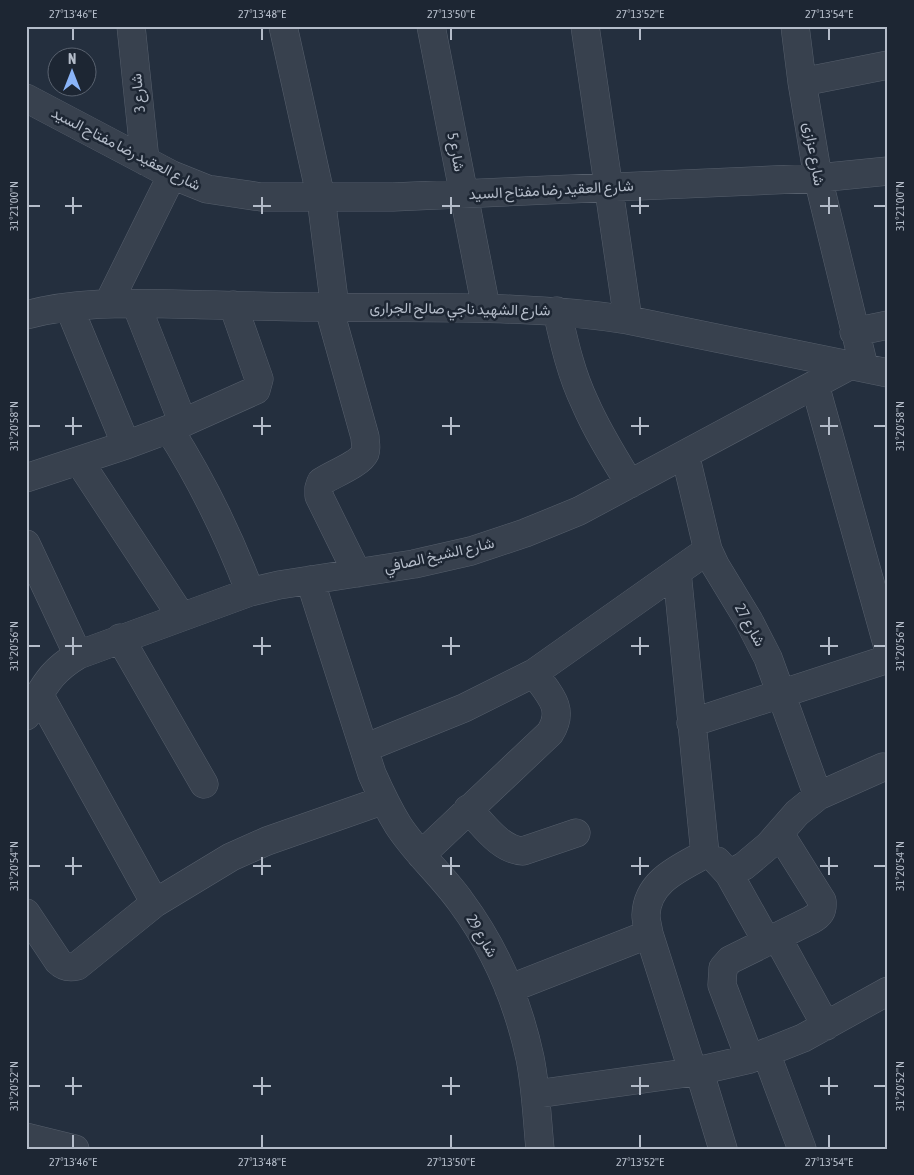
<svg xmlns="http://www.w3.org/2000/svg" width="914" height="1175" font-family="'Asap Condensed',Vazirmatn,sans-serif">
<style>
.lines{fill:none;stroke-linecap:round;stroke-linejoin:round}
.minor-casing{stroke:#565f6c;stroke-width:29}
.minor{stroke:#38414e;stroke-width:28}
.ticks{fill:none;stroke:#b4bcc9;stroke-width:2}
.labels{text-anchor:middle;stroke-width:5;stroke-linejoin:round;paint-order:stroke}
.street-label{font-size:15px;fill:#b4bcc9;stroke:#1d2633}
.neatline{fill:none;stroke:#b4bcc9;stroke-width:2}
.ticks-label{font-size:12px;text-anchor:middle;fill:#b4bcc9}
</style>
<rect width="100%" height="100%" fill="#242f3e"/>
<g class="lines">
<!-- minor casing -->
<g class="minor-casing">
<path id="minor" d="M131,26L145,161
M283,26L321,198L335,308
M431,26L486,308
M585,26L628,320
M795,26L802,82L818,178L864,367
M802,82L888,65
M26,98L172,175L207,189L261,197H393L818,178L888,171
M108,304L172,175
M136,304L183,423
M69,307L126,445
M329,308L365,437C365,442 367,448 365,453C360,464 331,475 321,482L319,488V496L357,573
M557,311C564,342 571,374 585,403C597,431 614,458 630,484
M26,315C73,302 124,303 173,304C224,305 276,307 327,307C428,309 528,304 628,320L888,373
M854,332L888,325
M815,385L888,647
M169,429C202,481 228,534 250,592
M685,454L708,550L715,565L749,621L768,658L818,796
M79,461L181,616
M26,478L126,445L169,429L256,390L259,379L233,305
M26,544L78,655
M677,572L705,854
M310,580L372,774C380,792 388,809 398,825C416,853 442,875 461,902C495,948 518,1002 530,1058C536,1088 537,1118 540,1149
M120,638L204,784
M39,694L155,903
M26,716C44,688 48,673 78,655L250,592L279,585L414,564L471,551L525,533L579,511L851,365
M691,723L888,659
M365,748L464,708L534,673L708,550
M468,809C483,824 500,850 523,851L576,833
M421,855L550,733C566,708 548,693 534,673
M717,861L729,874L767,942
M729,874L744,866L769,845L797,813L818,796L883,767
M26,913L58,961C64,967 69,968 77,966L155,903L231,857L267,841L384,800
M777,937L826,1026
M509,989L649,934
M766,1053L802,1149
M750,1059L722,985L723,968L730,960L811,920C820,915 823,911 822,901L780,834
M699,1070L723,1149
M693,1072L649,934C648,928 646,921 646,915C647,881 680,868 705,854
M536,1094L693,1072L750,1059L803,1038L888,991
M26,1137L75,1149"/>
</g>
<!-- minor -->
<use href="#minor" class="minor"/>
</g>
<!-- ticks -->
<path class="ticks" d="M73,28V40M262,28V40M451,28V40M640,28V40M829,28V40M73,197V214M262,197V214M451,197V214M640,197V214M829,197V214M28,206H40M65,206H82M253,206H271M442,206H460M631,206H649M820,206H838M874,206H886M73,417V435M262,417V435M451,417V435M640,417V435M829,417V435M28,426H40M65,426H82M253,426H271M442,426H460M631,426H649M820,426H838M874,426H886M73,637V655M262,637V655M451,637V655M640,637V655M829,637V655M28,646H40M65,646H82M253,646H271M442,646H460M631,646H649M820,646H838M874,646H886M73,857V875M262,857V875M451,857V875M640,857V875M829,857V875M28,866H40M65,866H82M253,866H271M442,866H460M631,866H649M820,866H838M874,866H886M73,1077V1095M262,1077V1095M451,1077V1095M640,1077V1095M829,1077V1095M28,1086H40M65,1086H82M253,1086H271M442,1086H460M631,1086H649M820,1086H838M874,1086H886M73,1135V1148M262,1135V1148M451,1135V1148M640,1135V1148M829,1135V1148"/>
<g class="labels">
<!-- street labels -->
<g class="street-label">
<text transform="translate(138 93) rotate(-96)" y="5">شارع 3</text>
<text transform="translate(126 149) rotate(27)" y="5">شارع العقيد رضا مفتاح السيد</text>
<text transform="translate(456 152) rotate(79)" y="5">شارع 5</text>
<text transform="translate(814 154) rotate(80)" y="5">شارع عزازى</text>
<text transform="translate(551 190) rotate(-3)" y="5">شارع العقيد رضا مفتاح السيد</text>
<text transform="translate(460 309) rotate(1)" y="5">شارع الشهيد ناجي صالح الجرارى</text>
<text transform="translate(439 555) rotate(-13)" y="5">شارع الشيخ الصافي</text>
<text transform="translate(750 625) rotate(61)" y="5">شارع 27</text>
<text transform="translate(482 936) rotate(60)" y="5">شارع 29</text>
</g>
</g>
<!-- border -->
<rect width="914" height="1175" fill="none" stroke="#1d2633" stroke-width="55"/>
<!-- north arrow -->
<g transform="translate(72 72)"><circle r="24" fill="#1d2633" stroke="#59626f"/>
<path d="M0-4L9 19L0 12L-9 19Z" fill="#8ab4f8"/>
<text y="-8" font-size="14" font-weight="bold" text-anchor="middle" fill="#b4bcc9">N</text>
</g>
<rect x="28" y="28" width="858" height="1120" class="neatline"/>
<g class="ticks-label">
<text x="73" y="18">27°13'46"E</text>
<text x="262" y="18">27°13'48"E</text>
<text x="451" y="18">27°13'50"E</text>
<text x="640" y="18">27°13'52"E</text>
<text x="829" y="18">27°13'54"E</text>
<text transform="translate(14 206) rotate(-90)" y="4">31°21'00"N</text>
<text transform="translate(900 206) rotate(-90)" y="4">31°21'00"N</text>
<text transform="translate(14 426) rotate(-90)" y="4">31°20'58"N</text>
<text transform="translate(900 426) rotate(-90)" y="4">31°20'58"N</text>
<text transform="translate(14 646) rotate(-90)" y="4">31°20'56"N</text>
<text transform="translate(900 646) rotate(-90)" y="4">31°20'56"N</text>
<text transform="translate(14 866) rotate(-90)" y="4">31°20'54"N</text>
<text transform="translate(900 866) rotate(-90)" y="4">31°20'54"N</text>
<text transform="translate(14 1086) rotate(-90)" y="4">31°20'52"N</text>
<text transform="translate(900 1086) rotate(-90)" y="4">31°20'52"N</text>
<text x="73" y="1166">27°13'46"E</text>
<text x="262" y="1166">27°13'48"E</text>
<text x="451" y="1166">27°13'50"E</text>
<text x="640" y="1166">27°13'52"E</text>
<text x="829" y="1166">27°13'54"E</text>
</g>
</svg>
